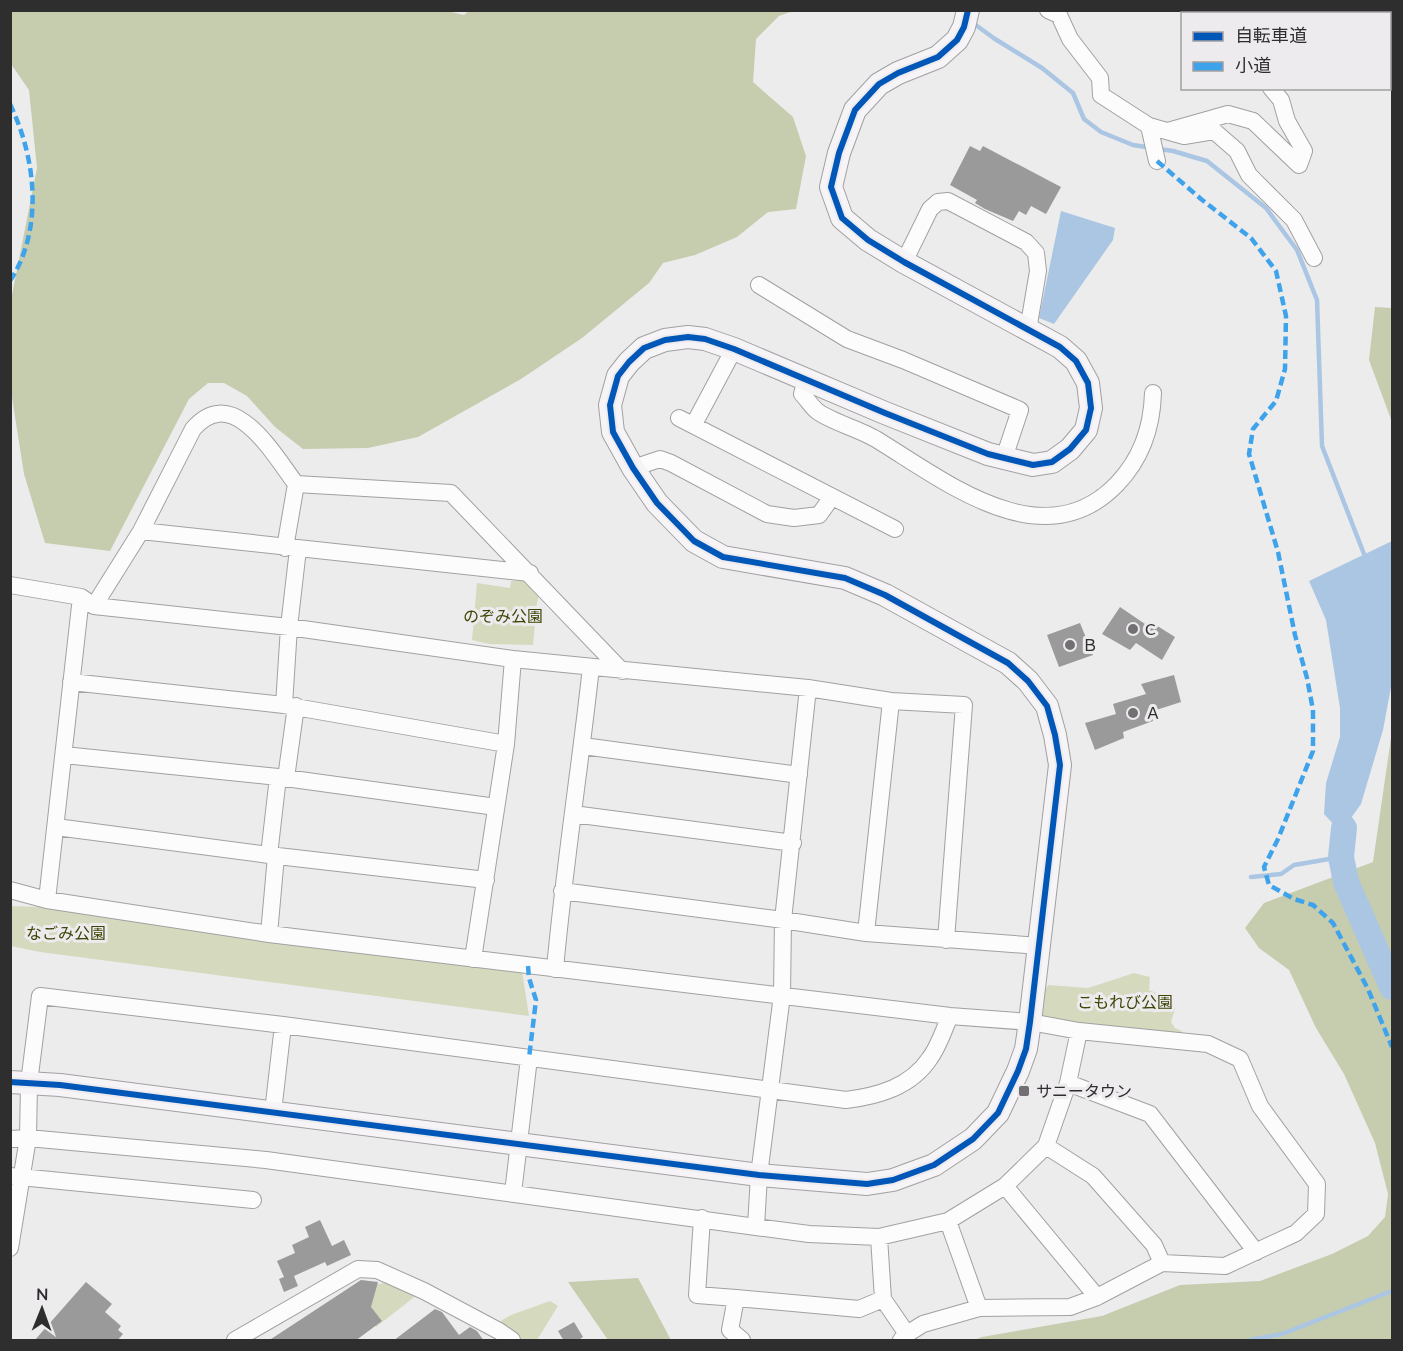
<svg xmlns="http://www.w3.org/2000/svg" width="1403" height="1351" font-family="Lato,'Noto Sans JP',sans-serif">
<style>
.green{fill:#d5dabf}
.forest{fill:#c6ccae}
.water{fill:#aac6e3}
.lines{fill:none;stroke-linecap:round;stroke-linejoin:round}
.stream{stroke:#aac6e3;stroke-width:4.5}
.river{stroke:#aac6e3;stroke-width:26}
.building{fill:#9b9a9b}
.street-casing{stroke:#a1a1a1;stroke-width:18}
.secondary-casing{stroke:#a1a1a1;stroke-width:24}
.street{stroke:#fcfcfc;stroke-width:16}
.secondary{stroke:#f6f4f7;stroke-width:22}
.quiet{stroke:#3ea3eb;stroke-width:4.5;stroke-dasharray:9 4.5;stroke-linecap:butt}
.cycleway-casing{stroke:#eeebee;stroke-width:10}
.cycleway{stroke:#0057b8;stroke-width:6}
.poi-dot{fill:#727072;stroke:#eeebee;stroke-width:2}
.labels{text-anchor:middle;stroke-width:6;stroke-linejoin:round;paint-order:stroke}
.park-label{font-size:16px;fill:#3d4402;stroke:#eeebee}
.poi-label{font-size:16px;fill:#2f2e2f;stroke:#eeebee;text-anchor:start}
</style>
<rect width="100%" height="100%" fill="#edeced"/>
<!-- green -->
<path class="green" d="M525,580L540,591L537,603L533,645L489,644L472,640L477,583L510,588L511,581Z
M10,906L39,907L522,971L529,1016L40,952L11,946Z
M1134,973L1150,977L1149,990L1169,998L1175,1009L1171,1022L1175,1028L1182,1031L1181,1033L1067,1023L1043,1017C1039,1005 1042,995 1048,985L1088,988Z
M384,1283L417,1295L376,1327L374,1321L362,1309L373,1285Z
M550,1301L558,1306L537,1340H516L499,1322L511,1315Z"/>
<!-- forest -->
<path class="forest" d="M443,10L464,15L470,10L793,11L779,16L756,39L753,82L793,117L806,156L796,209L768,212L737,237L695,255L663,263L649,283L582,338L521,379L418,437L368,448L303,449L275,427L247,396L224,383H208L189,399L110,551L45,543L24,474L11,391L12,295L37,168L29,90L11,64V11Z
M1375,307L1392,308V422L1369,360Z
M1392,731V1340H974L982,1337L1102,1316L1180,1285L1260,1281L1332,1254L1368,1236L1385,1217L1388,1194L1375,1143L1344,1074L1316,1028L1289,970L1259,948L1245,928L1264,903L1373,862Z
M638,1278L671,1340H608L568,1282Z"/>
<!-- water -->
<path class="water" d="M1061,211L1115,228L1113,240L1054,324L1039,318Z
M1392,541V682L1383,730L1361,804L1344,828L1336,827L1324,814L1326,783L1340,737V708L1326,620L1309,581Z"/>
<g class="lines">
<!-- stream -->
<path class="stream" d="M973,23L995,39L1042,68L1073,93L1084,119L1101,132L1133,145L1173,151L1207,161L1266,208L1297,250L1317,300L1322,446L1364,554
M1251,877L1281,874L1294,865L1341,857
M1250,1340L1282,1334L1392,1291"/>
<!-- river -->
<path class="river" d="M1344,828L1341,857L1346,882L1392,987"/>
</g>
<!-- building -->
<path class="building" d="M970,146L980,151L983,146L1061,187L1046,214L1031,206L1026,215L1019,211L1013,221L985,209L975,203L977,200L950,185Z
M1120,607L1145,624L1151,622L1175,637L1162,660L1136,643L1130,650L1102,634Z
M1080,623L1093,655L1059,667L1047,635Z
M1174,675L1181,702L1150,712L1153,721L1123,732L1124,738L1095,750L1085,723L1116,714L1113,704L1146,694L1141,684Z
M320,1220L332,1246L344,1240L351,1255L327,1266L325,1262L294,1276L298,1286L284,1292L279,1279L284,1277L277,1261L295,1253L292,1245L309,1237L305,1227Z
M361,1280L378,1282L371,1307L382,1321L355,1341H268Z
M86,1282L112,1304L105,1312L121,1326L118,1330L123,1334L117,1341H34Z
M435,1309L442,1312L459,1335L470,1327L477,1331L484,1341H393Z
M574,1322L583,1337L577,1341H564L558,1331Z"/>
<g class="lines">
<!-- street casing -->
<g class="street-casing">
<path id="street" d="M1048,10L1059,15L1070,39L1100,78L1101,95L1149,126L1157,161
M1388,10L1392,19
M1149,126L1184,136L1214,131L1237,151L1249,175L1294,220L1314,258
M1168,131L1228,114L1253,121L1299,165L1304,151L1287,121L1281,100L1271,88
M904,262L930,209L938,202L948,201L1026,242L1036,253L1038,271L1028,330
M759,285L847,339L903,360L1020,410L1004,458
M806,379L802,394C807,399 812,407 817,411C831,422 863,430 879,441C946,482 1044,560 1117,484C1141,459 1152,429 1153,393
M679,418L895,529
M694,424L734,349
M633,468L660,459L671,463L767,514L794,518L819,515L832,497
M296,484L451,493L622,671
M141,531L530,573
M10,585L81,597L94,606L289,627L513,659L808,688L891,701L964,705L946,940
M94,606L141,531L193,429C233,382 274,455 296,484L285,548
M71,682L284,705L506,744
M284,705L289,627L298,549
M583,746L799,775
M64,755L278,777L496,807
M286,778L296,706
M573,814L793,843
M56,827L269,855L486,880
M269,855L278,777
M10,890L47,900L269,934L950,1016L1030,1022L1079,1031L1208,1044L1240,1059L1260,1106L1317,1184L1316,1214L1296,1233L1225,1266L1162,1263L1097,1297L1070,1307L979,1308L923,1324L907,1334L901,1340
M562,891L783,920L866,933L1040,946
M47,900L81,597
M866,933L891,701
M269,934L276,856
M473,959L506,744L513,659
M555,969C564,868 580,768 591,667
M1068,1083L1079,1031
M273,1112L283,1025
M10,1139L28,1138L266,1160L756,1227L809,1234L879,1237L948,1221L1005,1186L1046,1146L1068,1083L1150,1114L1256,1252
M1046,1146L1093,1176L1154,1245L1162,1263
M10,1176L253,1200
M1005,1186L1097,1297
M513,1193L529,1058
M702,1218L697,1295L736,1298L730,1330L742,1340
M948,1221L979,1308
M756,1227L759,1175L782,995L783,920L808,688
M879,1237L883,1299L907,1334
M10,1248L28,1138L29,1083L40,996L283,1025L846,1100C878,1096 911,1087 930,1058C939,1046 944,1029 950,1016
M736,1298L859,1309L883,1299
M235,1340L358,1269L377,1270L424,1291L499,1331L512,1340"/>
</g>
<!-- secondary casing -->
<g class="secondary-casing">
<path id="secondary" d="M10,1082L60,1085L759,1175L867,1184L893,1180L934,1165L973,1139L998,1113L1018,1071L1026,1049L1030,1022L1060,765L1055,735L1047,706L1028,681L1008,663L885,595L845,578L723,557L694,541L657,503L633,468L613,432L610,405L618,376L629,362L644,348L665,340L688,337L705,339L734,349L885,413L988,454L1033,465L1052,462L1070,449L1086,430L1091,408L1088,383L1076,361L1060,347L904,262L868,240L842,218L831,187L839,153L855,110L879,84L898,73L938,57L957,40L964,27L968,10"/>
</g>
<!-- street -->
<use href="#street" class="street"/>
<!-- secondary -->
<use href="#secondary" class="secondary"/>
<!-- quiet -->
<path class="quiet" d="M10,104C36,158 44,229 10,281
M1157,161L1201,199L1251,238L1276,271L1286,316L1285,369L1276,401L1253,429L1249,454L1278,552L1295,635L1307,678L1313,710V751L1278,839L1264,867L1269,885L1294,899L1313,905L1333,923L1368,989L1392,1047
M528,966L529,978L536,1000L529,1058"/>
<!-- cycleway casing -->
<g class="cycleway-casing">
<path id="cycleway" d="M10,1082L60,1085L759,1175L867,1184L893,1180L934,1165L973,1139L998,1113L1018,1071L1026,1049L1030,1022L1060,765L1055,735L1047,706L1028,681L1008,663L885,595L845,578L723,557L694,541L657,503L633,468L613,432L610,405L618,376L629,362L644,348L665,340L688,337L705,339L734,349L885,413L988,454L1033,465L1052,462L1070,449L1086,430L1091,408L1088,383L1076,361L1060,347L904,262L868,240L842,218L831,187L839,153L855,110L879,84L898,73L938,57L957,40L964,27L968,10"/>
</g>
<!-- cycleway -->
<use href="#cycleway" class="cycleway"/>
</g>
<!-- markers -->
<g class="poi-dot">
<circle cx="1133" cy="629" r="6"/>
<circle cx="1070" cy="645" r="6"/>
<circle cx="1133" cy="713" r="6"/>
<rect x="1018" y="1085" width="12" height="12" rx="3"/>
</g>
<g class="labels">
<!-- park labels -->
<g class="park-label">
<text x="503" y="622">のぞみ公園</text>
<text x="66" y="939">なごみ公園</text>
<text x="1125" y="1008">こもれび公園</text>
</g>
<!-- poi labels -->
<g class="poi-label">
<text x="1145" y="635">C</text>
<text x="1082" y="651">Ｂ</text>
<text x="1145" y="719">Ａ</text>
<text x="1036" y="1097">サニータウン</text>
</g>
</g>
<!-- border -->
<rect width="1403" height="1351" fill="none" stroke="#2f2e2f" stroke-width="24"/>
<!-- legend -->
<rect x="1181" y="12" width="210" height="78" fill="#eeebee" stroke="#a29fa2" stroke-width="1.5"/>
<rect x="1193" y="32" width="30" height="9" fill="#0057b8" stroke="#a29fa2" stroke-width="1.5"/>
<text x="1235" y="42" font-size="18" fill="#2f2e2f">自転車道</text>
<rect x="1193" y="62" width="30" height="9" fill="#3ea3eb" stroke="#a29fa2" stroke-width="1.5"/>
<text x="1235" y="72" font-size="18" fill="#2f2e2f">小道</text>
<!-- north arrow -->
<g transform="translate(42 1309) rotate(1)" stroke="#eeebee" stroke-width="4.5" paint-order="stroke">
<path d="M0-4.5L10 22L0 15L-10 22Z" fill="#2f2e2f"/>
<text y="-9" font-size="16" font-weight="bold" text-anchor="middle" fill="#2f2e2f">N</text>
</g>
</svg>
